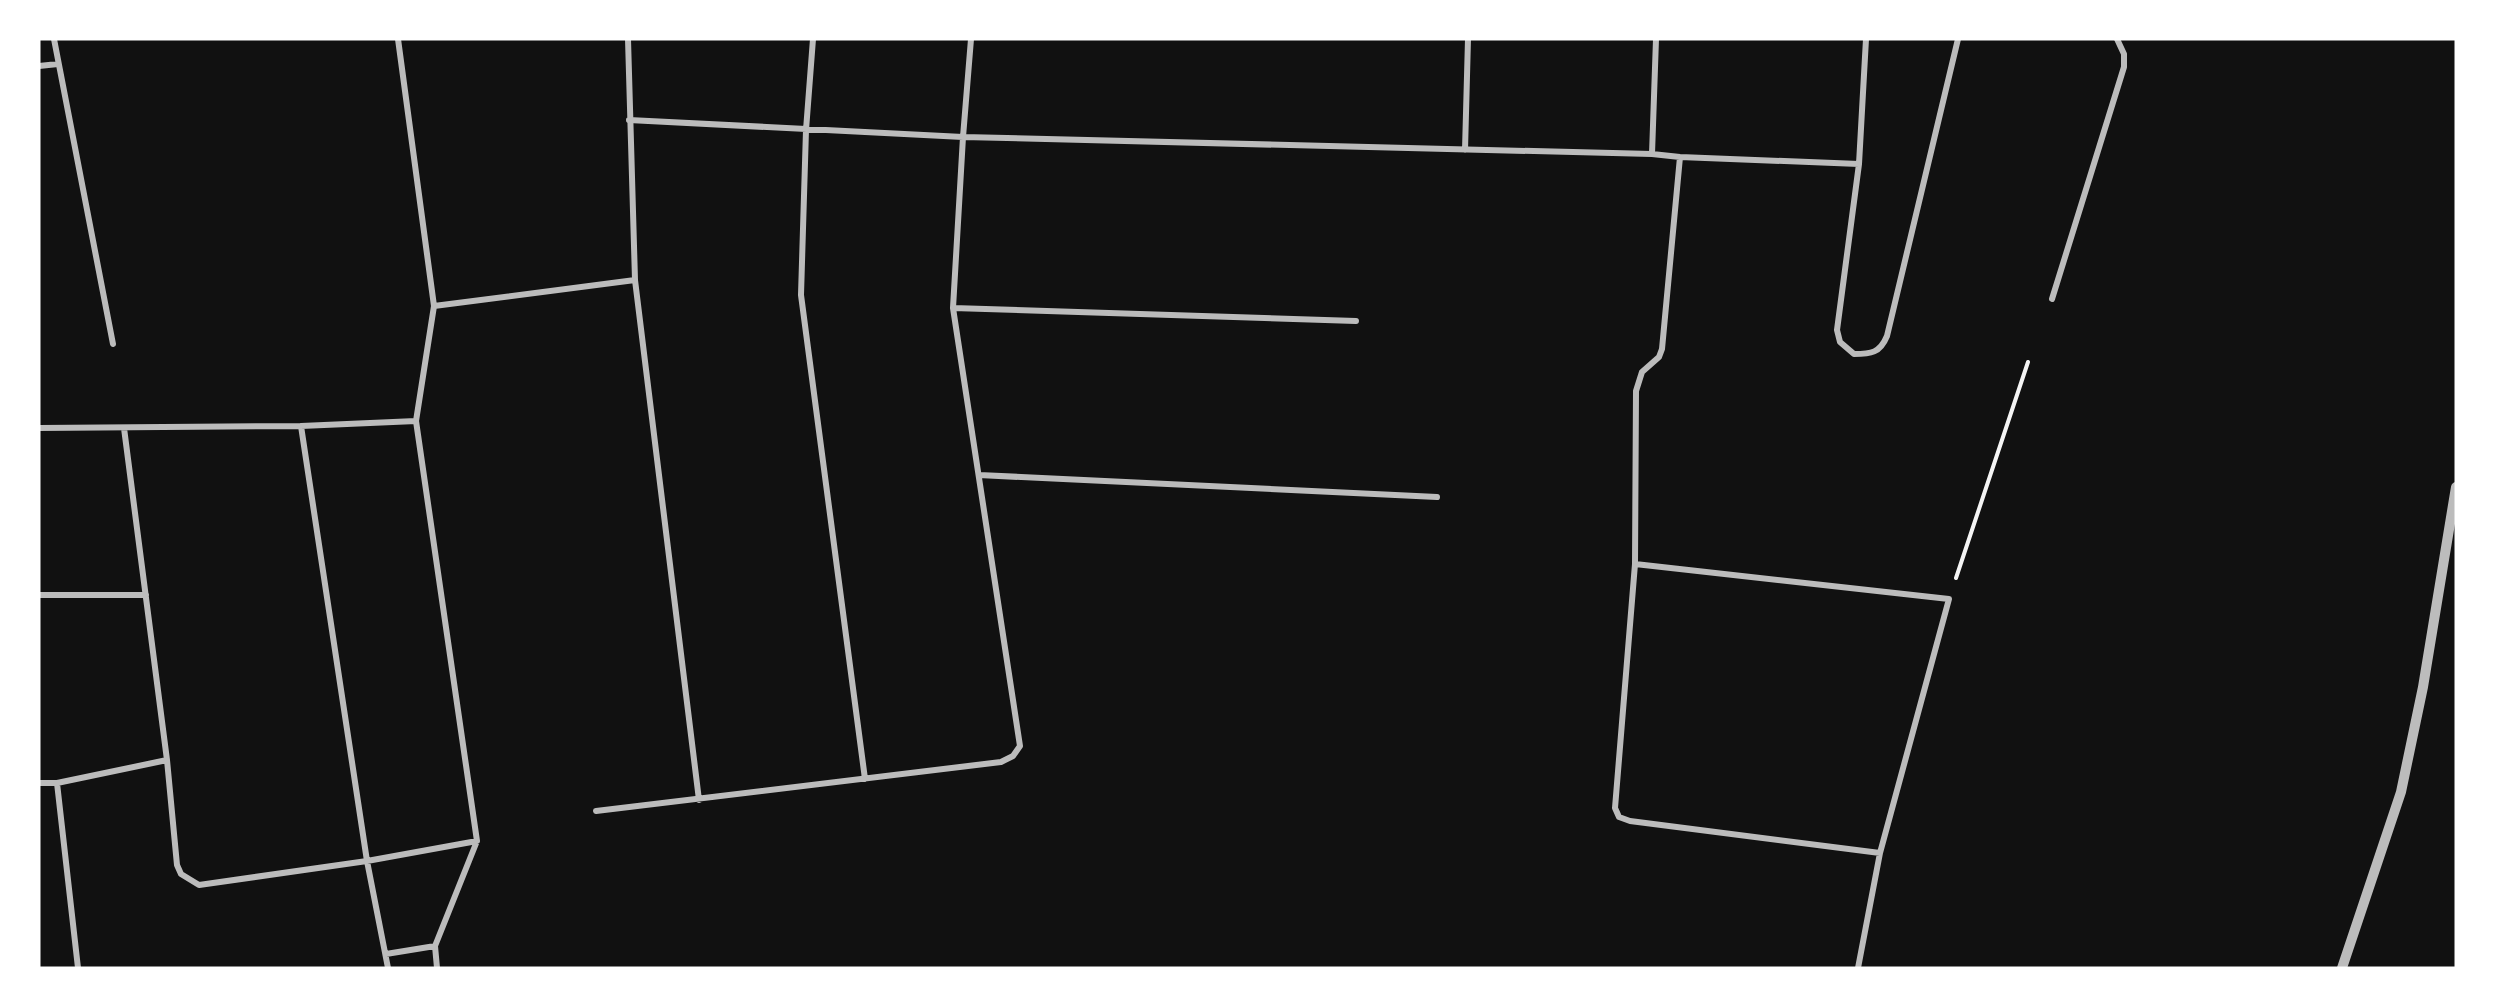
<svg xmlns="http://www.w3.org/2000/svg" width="2495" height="1007" font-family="Overpass,sans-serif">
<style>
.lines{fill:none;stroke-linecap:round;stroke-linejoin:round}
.path{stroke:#f5f5f5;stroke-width:4}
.minor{stroke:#bcbcbc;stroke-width:6}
.tertiary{stroke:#bcbcbc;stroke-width:10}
</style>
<rect width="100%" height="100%" fill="#111"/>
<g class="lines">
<!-- path -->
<path class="path" d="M1956,578L2028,362"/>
<!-- minor -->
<path class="minor" d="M54,39L113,344
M628,39L635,280L699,800
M813,39L806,130L801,295L865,779
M1866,39L1859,164L1837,330L1840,342L1854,354C1871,354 1880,353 1887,336L1958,39
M39,66L58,64
M629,120L963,137L1652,154L1680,157L1859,164
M1465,150L1468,39
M1652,154L1656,39
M1680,157L1662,349L1659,357L1642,372L1636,391L1635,564L1615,808L1619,817L1630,821L1880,853
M2052,299L2124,67V54L2117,39
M434,306L635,280
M953,308L1356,321
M416,421L477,841L435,946L437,968
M39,428L301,426
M124,428L167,760L177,865L181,874L199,885L367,861L477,841
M979,475L1437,497
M1635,564L1949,599L1880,853L1858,968
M39,595H146
M39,783H57L167,760
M57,783L78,968
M596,811L1001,762L1013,756L1020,746L953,308L963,137L971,39
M386,954L435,946
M388,968L367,861L301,426L416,421L434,306L398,39"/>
<!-- tertiary -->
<path class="tertiary" d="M2342,968L2401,792L2423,687L2456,487"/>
</g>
<!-- border -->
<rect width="2495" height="1007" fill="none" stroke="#ffffff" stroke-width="81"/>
</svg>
